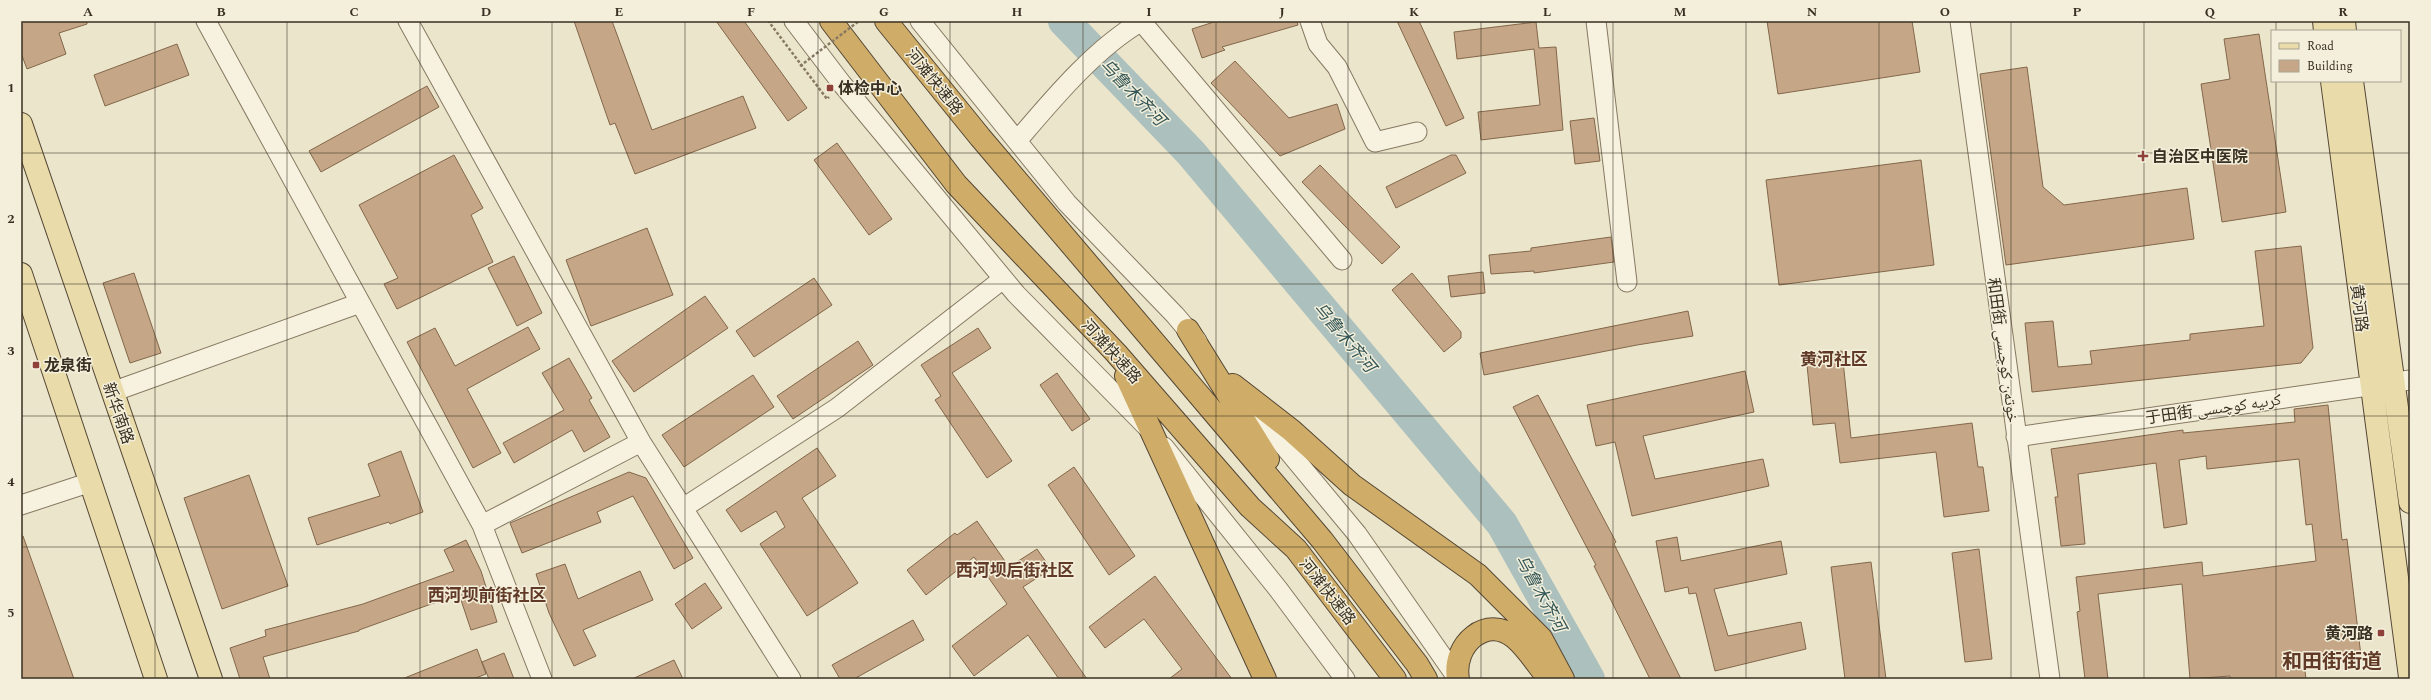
<svg xmlns="http://www.w3.org/2000/svg" width="2431" height="700" font-family="Spectral,'Noto Naskh Arabic','Noto Sans SC',serif">
<style>
.lines{fill:none;stroke-linecap:round;stroke-linejoin:round}
.river{stroke:#acc0bd;stroke-width:32}
.building{fill:#c5a787;stroke:#83674a}
.minor-casing{stroke:#877962;stroke-width:21}
.major-casing{stroke:#554735;stroke-width:24}
.highway-casing{stroke:#554735;stroke-width:24}
.path{stroke:#877962;stroke-width:2.5;stroke-dasharray:3 2;stroke-linecap:butt}
.minor{stroke:#f6f2df;stroke-width:19}
.major{stroke:#e9dcaa;stroke-width:22}
.highway{stroke:#cfad68;stroke-width:22}
.path-bridge{stroke:#877962;stroke-width:2.5;stroke-dasharray:3 2;stroke-linecap:butt}
.grid{fill:none;stroke:#393023;stroke-width:1;stroke-opacity:0.55}
.poi-dot{fill:#8f4038;stroke:#f3efdb;stroke-width:1.5}
.labels{text-anchor:middle;stroke-width:3;stroke-linejoin:round;paint-order:stroke}
.street-label{font-size:16px;fill:#393023;stroke:#f3efdb}
.poi-label{font-size:16px;font-weight:bold;fill:#393023;stroke:#f3efdb;text-anchor:start}
.water-label{font-size:17px;font-style:italic;fill:#345657;stroke:#f3efdb}
.neighbourhood-label{font-size:17px;font-weight:bold;fill:#613927;stroke:#f3efdb}
.district-label{font-size:20px;font-weight:bold;fill:#613927;stroke:#f3efdb}
.neatline{fill:none;stroke:#393023;stroke-width:1.5}
.grid-label{font-size:13px;text-anchor:middle;font-weight:bold;fill:#393023}
</style>
<rect width="100%" height="100%" fill="#ebe5cc"/>
<g class="lines">
<!-- river -->
<path class="river" d="M1064,21L1191,153L1502,524L1589,679"/>
</g>
<!-- building -->
<path class="building" d="M21,21H87V24L59,33L66,54L27,69L21,53Z
M574,21H612L652,130L743,96L756,128L635,174L615,123L610,125Z
M716,21H744L807,108L788,121Z
M1217,21H1297L1298,25L1222,47L1225,50L1202,58L1192,29Z
M1397,21H1419L1464,118L1446,126Z
M1767,21H1912L1920,72L1778,94Z
M1536,22L1539,48L1556,47L1563,130L1481,140L1478,112L1540,105L1534,49L1457,59L1454,32Z
M2259,34L2286,212L2222,222L2201,84L2230,79L2224,39Z
M177,44L189,75L105,106L94,75Z
M1235,61L1289,118L1337,104L1345,129L1280,156L1211,83Z
M2027,67L2043,187L2064,205L2187,188L2194,239L2006,265L1980,74Z
M427,86L439,107L321,172L309,151Z
M1594,118L1600,161L1575,164L1570,121Z
M837,143L892,219L869,235L814,160Z
M454,155L483,208L471,215L493,262L397,309L384,284L398,278L359,205Z
M1451,155H1456L1466,173L1396,208L1386,187Z
M1921,160L1934,265L1779,285L1766,180Z
M1320,165L1400,247L1382,264L1302,182Z
M647,228L673,295L591,326L566,260Z
M1611,237L1614,262L1534,273V271L1491,274L1489,255L1531,251V248Z
M2301,246L2313,348L2301,363L2032,392L2025,323L2053,321L2058,367L2092,364L2090,351L2190,340V334L2264,326L2255,251Z
M514,256L542,313L517,326L488,268Z
M1483,272L1485,293L1451,297L1448,276Z
M134,273L161,353L130,363L103,283Z
M1412,273L1461,332V338L1444,352L1392,290Z
M814,278L832,305L754,357L736,331Z
M705,296L728,328L634,392L612,361Z
M1688,311L1693,336L1637,345L1484,375L1480,353Z
M528,327L540,349L467,389L501,453L473,468L407,342L435,328L455,366Z
M978,328L991,348L952,373L1012,461L987,478L935,400L941,396L921,365Z
M858,341L873,365L793,419L777,396Z
M1842,351L1851,438L1972,423L1978,467H1983L1989,511L1944,517L1936,452L1840,463L1835,423L1813,425L1806,355Z
M569,358L592,398L589,400L610,437L584,452L572,430L514,463L503,443L564,410L542,373Z
M1745,371L1754,412L1643,436L1655,479L1763,459L1769,486L1632,516L1615,442L1596,446L1587,405Z
M1057,373L1090,419L1072,431L1040,385Z
M753,375L774,407L684,467L662,435Z
M1538,395L1616,542L1614,544L1681,679H1650L1594,566L1596,565L1513,407Z
M2328,405L2342,540L2347,539L2361,656L2304,663L2306,679H2230V676L2190,679L2182,584L2098,594L2108,679H2085L2077,612L2080,611L2076,577L2202,562L2203,576L2316,561L2312,524L2306,525L2299,459L2207,469L2206,456L2179,460L2187,524L2164,528L2156,463L2078,474L2085,544L2061,546L2055,497H2058L2051,449L2183,430V433L2295,422L2294,409Z
M817,448L836,476L802,498L858,583L807,616L760,544L785,527L776,511L741,532L726,510Z
M401,451L423,512L390,524L389,522L317,545L308,518L380,496L368,464Z
M1074,467L1135,556L1109,575L1048,485Z
M629,472L646,478L693,558L674,569L633,496L597,512L601,522L522,553L510,523Z
M249,475L288,586L222,609L184,498Z
M977,521L1009,567L1037,549L1051,569L1023,587L1087,679H1059L1028,635L974,676L952,646L1007,604L974,557L926,595L907,570L955,533L957,535Z
M21,536H23L74,679H21Z
M1677,537L1681,561L1781,541L1787,574L1714,589L1728,636L1801,622L1806,649L1715,671L1696,593L1689,594L1688,587L1665,592L1656,541Z
M466,540L481,571L497,622L471,630L459,594L359,630V631L263,657L270,679H240L230,648L266,636L265,630L363,604L454,571L444,550Z
M1979,549L1992,659L1965,662L1952,553Z
M1871,562L1886,679H1845L1831,567Z
M565,564L578,599L640,571L653,600L583,630L596,656L574,666L549,613L536,574Z
M1155,576L1232,679H1169L1182,669L1144,619L1105,648L1089,627Z
M705,583L722,608L692,629L675,604Z
M913,620L924,640L854,679H840L832,665Z
M477,649L486,674L473,679H402Z
M504,653L514,679H489L482,662Z
M674,660L683,679H632Z"/>
<g class="lines">
<!-- minor casing -->
<g class="minor-casing">
<path id="minor" d="M206,21L482,525L542,679
M408,21L641,442L791,679
M794,21L842,84L1016,294L1147,427
M920,21L1067,203L1175,315L1197,341
M1141,21L1342,260
M1310,21L1318,44L1337,67L1375,142L1417,132
M1596,21L1627,282
M1960,21L2050,679
M1017,141C1052,100 1095,48 1142,21
M112,392L360,303
M1250,405L1357,534L1458,679
M2016,437L2410,380
M1164,447L1278,589L1345,679
M21,505L91,482
M683,508L837,408L1003,279
M482,525L641,442"/>
</g>
<!-- major casing -->
<g class="major-casing">
<path id="major" d="M2324,21L2325,31
M2344,21L2345,31
M2332,81L2410,677
M2352,81L2410,502
M21,124L211,679
M21,274L156,679"/>
</g>
<!-- highway casing -->
<g class="highway-casing">
<path id="highway" d="M831,21L956,184L1116,353L1250,507L1296,549L1395,679
M886,21L980,137L1322,540L1417,664L1426,679
M1188,330L1268,459
M1126,376L1265,679
M1233,385L1291,430L1352,485L1478,575L1541,638L1563,679
M1458,679C1452,644 1487,614 1515,638C1528,649 1538,666 1549,679"/>
</g>
<!-- path -->
<path class="path" d="M771,21L769,22L827,99L829,97"/>
<!-- minor -->
<use href="#minor" class="minor"/>
<!-- major -->
<use href="#major" class="major"/>
<!-- highway -->
<use href="#highway" class="highway"/>
<!-- path-bridge -->
<path class="path-bridge" d="M800,66L859,21"/>
</g>
<!-- grid -->
<path class="grid" d="M155,21V679M287,21V679M420,21V679M552,21V679M685,21V679M818,21V679M950,21V679M1083,21V679M1216,21V679M1348,21V679M1481,21V679M1613,21V679M1746,21V679M1879,21V679M2011,21V679M2144,21V679M2276,21V31M2276,81V679M21,153H2410M21,284H2410M21,416H2410M21,547H2410"/>
<!-- markers -->
<g class="poi-dot">
<rect x="826" y="84" width="8" height="8" rx="2"/>
<path d="M2141 150h4v4h4v4h-4v4h-4v-4h-4v-4h4z"/>
<rect x="32" y="361" width="8" height="8" rx="2"/>
<rect x="2377" y="629" width="8" height="8" rx="2"/>
</g>
<g class="labels">
<!-- street labels -->
<g class="street-label">
<text transform="translate(935 81) rotate(51)" y="6">河滩快速路</text>
<text transform="translate(2360 308) rotate(83)" y="6">黄河路</text>
<text transform="translate(2004 350) rotate(82)" y="6">和田街 خوتەن كوچىسى</text>
<text transform="translate(1112 351) rotate(48)" y="6">河滩快速路</text>
<text transform="translate(2213 408) rotate(-8)" y="6">于田街 كرىيە كوچىسى</text>
<text transform="translate(119 413) rotate(71)" y="6">新华南路</text>
<text transform="translate(1328 591) rotate(52)" y="6">河滩快速路</text>
</g>
<!-- poi labels -->
<g class="poi-label">
<text x="838" y="94">体检中心</text>
<text x="2152" y="162">自治区中医院</text>
<text x="44" y="371">龙泉街</text>
<text x="2373" y="639" text-anchor="end">黄河路</text>
</g>
<!-- water labels -->
<g class="water-label">
<text transform="translate(1133 92) rotate(46)" y="6">乌鲁木齐河</text>
<text transform="translate(1345 337) rotate(50)" y="6">乌鲁木齐河</text>
<text transform="translate(1541 593) rotate(61)" y="6">乌鲁木齐河</text>
</g>
<!-- neighbourhood labels -->
<g class="neighbourhood-label">
<text x="1834" y="365">黄河社区</text>
<text x="1015" y="576">西河坝后街社区</text>
<text x="487" y="601">西河坝前街社区</text>
</g>
<!-- district labels -->
<g class="district-label">
<text x="2332" y="668">和田街街道</text>
</g>
</g>
<!-- border -->
<rect width="2431" height="700" fill="none" stroke="#f3efdb" stroke-width="44"/>
<!-- legend -->
<rect x="2271" y="30" width="130" height="52" fill="#f3efdb" stroke="#a9a391"/>
<rect x="2279" y="43" width="20" height="6" fill="#e9dcaa" stroke="#a9a391"/>
<text x="2307" y="50" font-size="12" fill="#393023">Road</text>
<rect x="2279" y="60" width="20" height="12" fill="#c5a787" stroke="#a9a391"/>
<text x="2307" y="70" font-size="12" fill="#393023">Building</text>
<rect x="22" y="22" width="2387" height="656" class="neatline"/>
<g class="grid-label">
<text x="88" y="16">A</text>
<text x="221" y="16">B</text>
<text x="354" y="16">C</text>
<text x="486" y="16">D</text>
<text x="619" y="16">E</text>
<text x="751" y="16">F</text>
<text x="884" y="16">G</text>
<text x="1017" y="16">H</text>
<text x="1149" y="16">I</text>
<text x="1282" y="16">J</text>
<text x="1414" y="16">K</text>
<text x="1547" y="16">L</text>
<text x="1680" y="16">M</text>
<text x="1812" y="16">N</text>
<text x="1945" y="16">O</text>
<text x="2077" y="16">P</text>
<text x="2210" y="16">Q</text>
<text x="2343" y="16">R</text>
<text x="11" y="92">1</text>
<text x="11" y="223">2</text>
<text x="11" y="355">3</text>
<text x="11" y="486">4</text>
<text x="11" y="617">5</text>
</g>
</svg>
